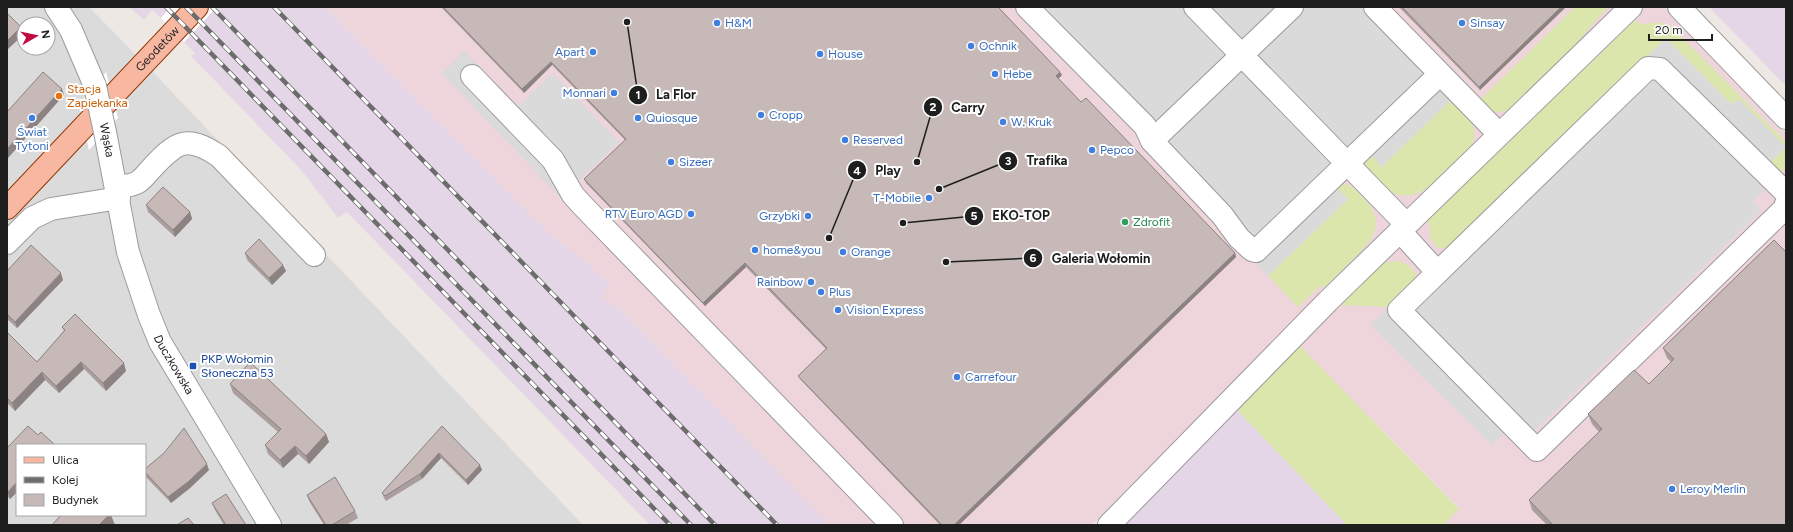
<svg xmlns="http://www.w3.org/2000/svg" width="1793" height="532" font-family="Figtree,sans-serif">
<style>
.residential{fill:#dcdbdb;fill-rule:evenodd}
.commercial{fill:#eed4db}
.industrial{fill:#e5d6e7}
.grass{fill:#dae6ac}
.parking{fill:#dadada}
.pier{fill:#fff}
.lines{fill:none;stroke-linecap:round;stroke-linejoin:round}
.minor-casing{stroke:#9b9b9b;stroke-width:24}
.major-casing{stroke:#903907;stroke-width:24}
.minor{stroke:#fff;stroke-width:22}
.major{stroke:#f7b7a0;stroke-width:22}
.rail-casing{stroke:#6c6c6c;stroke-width:4.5}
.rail{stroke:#fff;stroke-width:3;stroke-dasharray:9;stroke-linecap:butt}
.minor-bridge-casing{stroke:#9b9b9b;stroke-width:24;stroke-linecap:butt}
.minor-bridge{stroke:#fff;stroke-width:22}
.wall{fill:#aa9f9e}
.shaded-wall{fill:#8b8281}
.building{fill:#c6b9b8;stroke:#8b8281}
.shop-dot{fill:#3f7fe0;stroke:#fff;stroke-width:1.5}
.food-dot{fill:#e8710a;stroke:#fff;stroke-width:1.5}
.leisure-dot{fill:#2e9e5b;stroke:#fff;stroke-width:1.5}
.transit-dot{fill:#1a4fb4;stroke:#fff;stroke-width:1.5}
.labels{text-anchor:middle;stroke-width:4;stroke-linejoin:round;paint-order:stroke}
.shop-label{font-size:12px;fill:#366cbe;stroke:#fff;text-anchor:start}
.street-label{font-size:12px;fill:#1e1e1e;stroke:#fff}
.food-label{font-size:12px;fill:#c56008;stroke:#fff;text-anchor:start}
.leisure-label{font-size:12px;fill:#27864d;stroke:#fff;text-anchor:start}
.transit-label{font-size:12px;fill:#164399;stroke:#fff;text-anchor:start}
.leader{fill:none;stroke:#1e1e1e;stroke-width:1.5}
.callout-dot{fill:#1e1e1e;stroke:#fff;stroke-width:1.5}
.mark-label{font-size:12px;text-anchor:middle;font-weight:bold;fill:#fff}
.callout-label{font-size:13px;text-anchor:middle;font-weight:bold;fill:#1e1e1e;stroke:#fff;stroke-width:4;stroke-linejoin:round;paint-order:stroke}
</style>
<rect width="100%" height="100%" fill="#eee8e4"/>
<!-- residential -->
<path class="residential" d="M7,7H89L153,72L583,525H7ZM24,24H48V48H24ZM17,445H145V515H17Z"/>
<!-- commercial -->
<path class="commercial" d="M325,7H1664L1786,133V525H1443L1459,508L1284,330L1092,525H829L619,308L602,297L611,284L536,221Z"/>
<!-- industrial -->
<path class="industrial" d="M129,7H171L161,18L152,10L144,20Z
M217,7H325L536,221L611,284L602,297L619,308L829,525H650L347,212L338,218L302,171L191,56L195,53L184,42Z
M1709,7H1786V86Z
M1237,410L1347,525H1125Z"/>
<!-- grass -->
<path class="grass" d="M1575,7H1608L1572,48L1510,109C1496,116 1489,110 1480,100Z
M1636,20L1641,25C1653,22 1660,22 1671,26L1786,142V168L1780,173L1769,164L1786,147L1739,99L1731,104L1666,38L1451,247L1439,249L1430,239V225L1427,221L1632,23Z
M1450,101C1463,114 1481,124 1472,145C1459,157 1432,189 1416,194C1409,196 1402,196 1395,194C1388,191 1368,173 1366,166C1365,161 1368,158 1371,155L1382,166Z
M1345,184C1353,185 1360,195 1366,201C1388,225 1369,244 1351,261C1342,270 1333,279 1324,288L1321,285L1298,307L1268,276L1348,199L1337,188Z
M1398,261L1407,264L1416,273L1415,281L1388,307L1340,305L1382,263Z
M1300,346L1459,509L1443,525H1347L1237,410Z"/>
<!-- parking -->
<path class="parking" d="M1018,7H1391L1466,84L1382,167L1371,155L1337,188L1348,199L1268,276L1141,145L1139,128Z
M1666,38L1731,104L1739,99L1786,147L1754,179L1765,191L1753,201L1761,211L1532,433L1519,419L1492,445L1370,325Z
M464,51L517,107L553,73L619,142L561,198L442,74Z"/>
<!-- pier -->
<path class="pier" d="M171,7H217L184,42L161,18Z
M106,72L118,118L89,150L79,104Z"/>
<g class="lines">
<!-- minor casing -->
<g class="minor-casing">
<g id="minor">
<path d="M56,7L71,30L95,86"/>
<path d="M1027,7L1145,126L1152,141L1222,215L1239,238L1252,250L1256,251L1440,74"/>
<path d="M1195,7L1406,224"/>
<path d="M1375,7L1499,134"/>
<path d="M1679,7L1786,118"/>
<path d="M472,76L553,160L573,195L583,206L892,525"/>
<path id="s1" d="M105,132L128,252L149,315L160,342L270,525"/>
<path d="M1152,141L1292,7"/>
<path d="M117,187C123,186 132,186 138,182C143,179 147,173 151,169C176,142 186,134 219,156L314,255"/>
<path d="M1786,193L1660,69L1648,68L1399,310L1537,450L1784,209L1786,204"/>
<path d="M1400,231L1437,272"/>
<path d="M7,243L32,218L51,209L119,198"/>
<path d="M1109,525L1328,301L1631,7"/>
</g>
</g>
<!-- major casing -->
<g class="major-casing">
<g id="major">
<path id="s2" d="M7,208L197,7"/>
</g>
</g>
<!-- minor -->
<use href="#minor" class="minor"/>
<!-- major -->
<use href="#major" class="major"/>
<!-- rail casing -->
<g class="rail-casing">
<path id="rail" d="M166,7L670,525
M186,7L691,525
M212,7L715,525
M274,7L777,525"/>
</g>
<!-- rail -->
<use href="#rail" class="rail"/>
<!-- minor-bridge casing -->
<g class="minor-bridge-casing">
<path id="minor-bridge" d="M95,86L105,132"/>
</g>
<!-- minor-bridge -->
<use href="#minor-bridge" class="minor-bridge"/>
</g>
<!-- wall -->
<path class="wall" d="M441,7H998L1062,75L1058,79L1081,102L1235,253L1236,257L959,525H940L800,379L798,376L826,349L746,267L705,306L586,183L584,179L625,140L552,65L524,93Z
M1399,7H1566L1480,90Z
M146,205L190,212L192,219L175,237L148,212Z
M1774,240L1786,525H1547L1532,510L1529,500L1599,432L1592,424L1588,414L1649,384L1671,362L1667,358L1663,348Z
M245,253L286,271L272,285L247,260Z
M7,271L63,280L17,328L7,319Z
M62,327L126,371L106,391L84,369L59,393L45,380L15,411L7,403V332L37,362L64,331Z
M230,384L326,434L329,442L309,464L298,454L283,468L268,454L265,445L278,432L233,393Z
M442,426L482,470L468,485L441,458L422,479L386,501L384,498L382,493Z
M38,435L17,445V492L10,499L7,496V448Z
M145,469L209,470L190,488L171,503L146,477L145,475Z
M307,495L355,511L358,518L346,525H324L309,501Z
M212,503L246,525H224L215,510Z"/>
<!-- shaded-wall -->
<path class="shaded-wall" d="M1561,7H1566L1480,90L1479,87Z
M21,27L24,34L7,50V41Z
M551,62L552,65L524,93L522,89Z
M1060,72L1062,75L1057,80L1056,76Z
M62,89L64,95L8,158L7,156V149Z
M190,212L192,219L175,237L173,230Z
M1235,253L1236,257L959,525H954Z
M745,263L746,267L705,306L703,303Z
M283,265L286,271L272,285L269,278Z
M61,273L63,280L17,328L15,322Z
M81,362L84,369L59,393L56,386Z
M124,363L126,371L106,391L103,383Z
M42,372L45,380L15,411L12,403Z
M326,434L329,442L309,464L306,456Z
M295,446L298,454L283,468L280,460Z
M439,453L441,458L422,479L420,474Z
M207,464L209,470L190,488L171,503L168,497Z
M480,465L482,470L468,485L466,480Z
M17,482V492L10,499L8,492Z
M109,515H111L115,525H99Z"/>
<!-- building -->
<path class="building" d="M443,7H998L1060,72L1056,76L1081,102L1086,98L1235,253L954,525H942L798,376L827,348L745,263L703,303L584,179L626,139L551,62L522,89Z
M1402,7H1561L1479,87Z
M7,13L21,27L7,41Z
M43,72L62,89L7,149V112Z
M163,187L190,212L173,230L146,205Z
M259,239L283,265L269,278L245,253Z
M1774,240L1785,251H1786V525H1553L1529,500L1602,429L1588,414L1634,370L1649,384L1674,359L1663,348Z
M31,245L61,273L15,322L7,314V271Z
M75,314L124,363L103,383L81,362L56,386L42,372L12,403L7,398V332L37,362L65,330L62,327Z
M250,362L326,434L306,456L295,446L280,460L265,445L281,429L230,384Z
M28,426L38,435L41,432L55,445H17V482L8,492L7,491V448Z
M442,426L480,465L466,480L439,453L420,474L385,496L382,493Z
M184,428L207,464L188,482L168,497L145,472V469L164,453Z
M335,477L355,511L332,525H326L307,495Z
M226,494L246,525H226L212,503Z
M61,515H109L99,525H52Z
M188,518L194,525H177Z"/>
<!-- markers -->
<g class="shop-dot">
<circle cx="717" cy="23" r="4"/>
<circle cx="1462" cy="23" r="4"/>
<circle cx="971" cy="46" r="4"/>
<circle cx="593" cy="52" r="4"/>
<circle cx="820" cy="54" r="4"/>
<circle cx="995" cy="74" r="4"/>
<circle cx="614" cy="93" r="4"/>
<circle cx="761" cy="115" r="4"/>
<circle cx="32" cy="118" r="4"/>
<circle cx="638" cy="118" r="4"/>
<circle cx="1003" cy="122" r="4"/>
<circle cx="845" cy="140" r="4"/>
<circle cx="1092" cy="150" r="4"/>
<circle cx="671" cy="162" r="4"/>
<circle cx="929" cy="198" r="4"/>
<circle cx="691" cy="214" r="4"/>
<circle cx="808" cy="216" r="4"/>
<circle cx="755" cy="250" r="4"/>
<circle cx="843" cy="252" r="4"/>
<circle cx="811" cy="282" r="4"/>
<circle cx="821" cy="292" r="4"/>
<circle cx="838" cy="310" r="4"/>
<circle cx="957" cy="377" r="4"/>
<circle cx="1672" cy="489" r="4"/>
</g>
<circle class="food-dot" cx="59" cy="96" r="4"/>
<circle class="leisure-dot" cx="1125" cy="222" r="4"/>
<rect class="transit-dot" x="189" y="362" width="8" height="8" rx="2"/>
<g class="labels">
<!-- shop labels -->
<g class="shop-label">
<text x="725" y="27">H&amp;M</text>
<text x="1470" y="27">Sinsay</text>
<text x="979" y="50">Ochnik</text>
<text x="585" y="56" text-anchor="end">Apart</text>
<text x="828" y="58">House</text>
<text x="1003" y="78">Hebe</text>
<text x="606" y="97" text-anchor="end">Monnari</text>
<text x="769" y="119">Cropp</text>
<text x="646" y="122">Quiosque</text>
<text x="1011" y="126">W. Kruk</text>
<text x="32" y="136" text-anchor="middle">Świat<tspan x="32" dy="14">Tytoni</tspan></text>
<text x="853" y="144">Reserved</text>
<text x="1100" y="154">Pepco</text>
<text x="679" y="166">Sizeer</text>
<text x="921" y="202" text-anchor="end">T-Mobile</text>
<text x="683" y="218" text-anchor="end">RTV Euro AGD</text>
<text x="800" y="220" text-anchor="end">Grzybki</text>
<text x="763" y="254">home&amp;you</text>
<text x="851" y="256">Orange</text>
<text x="803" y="286" text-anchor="end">Rainbow</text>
<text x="829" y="296">Plus</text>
<text x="846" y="314">Vision Express</text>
<text x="965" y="381">Carrefour</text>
<text x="1680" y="493">Leroy Merlin</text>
</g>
<!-- street labels -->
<g class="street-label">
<text dy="4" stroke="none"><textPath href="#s2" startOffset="219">Geodetów</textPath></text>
<text transform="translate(107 140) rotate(79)" y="4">Wąska</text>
<text dy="4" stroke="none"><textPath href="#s1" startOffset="244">Duczkowska</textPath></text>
</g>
<!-- food labels -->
<g class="food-label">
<text x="67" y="93">Stacja<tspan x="67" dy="14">Zapiekanka</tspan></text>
</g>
<!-- leisure labels -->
<g class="leisure-label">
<text x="1133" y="226">Zdrofit</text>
</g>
<!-- transit labels -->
<g class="transit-label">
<text x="201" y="363">PKP Wołomin<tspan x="201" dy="14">Słoneczna 53</tspan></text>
</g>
</g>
<!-- callouts -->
<path class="leader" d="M627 22L638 95M917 162L933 107M939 189L1008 161M829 238L857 170M903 223L974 216M946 262L1033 258"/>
<g class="callout-dot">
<circle cx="627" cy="22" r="4"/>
<circle cx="917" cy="162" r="4"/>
<circle cx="939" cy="189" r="4"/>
<circle cx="829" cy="238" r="4"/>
<circle cx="903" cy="223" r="4"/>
<circle cx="946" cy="262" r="4"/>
<circle cx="638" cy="95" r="10"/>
<circle cx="933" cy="107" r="10"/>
<circle cx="1008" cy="161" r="10"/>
<circle cx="857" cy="170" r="10"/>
<circle cx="974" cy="216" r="10"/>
<circle cx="1033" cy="258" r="10"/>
</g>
<g class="mark-label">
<text x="638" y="99">1</text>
<text x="933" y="111">2</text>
<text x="1008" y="165">3</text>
<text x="857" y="175">4</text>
<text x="974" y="220">5</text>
<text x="1033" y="262">6</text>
</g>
<g class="callout-label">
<text x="676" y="99">La Flor</text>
<text x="968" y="112">Carry</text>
<text x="1047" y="165">Trafika</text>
<text x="888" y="175">Play</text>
<text x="1021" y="220">EKO-TOP</text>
<text x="1101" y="263">Galeria Wołomin</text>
</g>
<!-- border -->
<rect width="1793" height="532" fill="none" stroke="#1e1e1e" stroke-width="16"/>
<!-- legend -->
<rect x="16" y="444" width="130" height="72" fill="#ffffff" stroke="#a5a5a5"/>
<rect x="24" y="457" width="20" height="6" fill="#f7b7a0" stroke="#a5a5a5"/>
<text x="52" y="464" font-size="12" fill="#1e1e1e">Ulica</text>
<rect x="24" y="477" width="20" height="6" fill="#6c6c6c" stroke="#a5a5a5"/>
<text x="52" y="484" font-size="12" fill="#1e1e1e">Kolej</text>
<rect x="24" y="494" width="20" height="12" fill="#c6b9b8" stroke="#a5a5a5"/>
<text x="52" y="504" font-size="12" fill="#1e1e1e">Budynek</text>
<!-- north arrow -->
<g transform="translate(36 36) rotate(81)"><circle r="19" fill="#ffffff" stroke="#a5a5a5"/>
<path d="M0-3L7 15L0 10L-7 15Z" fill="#c20942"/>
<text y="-6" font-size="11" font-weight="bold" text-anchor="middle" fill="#1e1e1e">N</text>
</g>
<!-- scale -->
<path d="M1649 34v6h63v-6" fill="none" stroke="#1e1e1e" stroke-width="2"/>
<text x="1655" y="34" font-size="12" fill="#1e1e1e" stroke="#ffffff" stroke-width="3" paint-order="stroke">20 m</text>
</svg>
